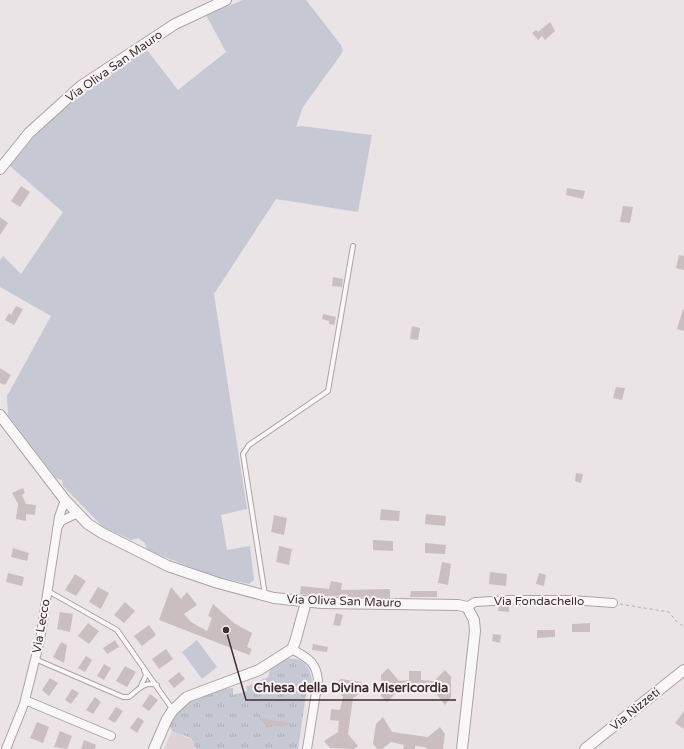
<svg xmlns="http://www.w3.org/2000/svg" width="684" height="749" font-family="'Varela Round',sans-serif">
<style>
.built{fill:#ddd2d5}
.grass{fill:#c6c8d4}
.park{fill:url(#park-tufts)}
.building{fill:#cbbec1}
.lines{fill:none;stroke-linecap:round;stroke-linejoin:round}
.service-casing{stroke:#aea2a5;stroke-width:6}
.minor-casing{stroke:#aea2a5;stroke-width:10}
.tertiary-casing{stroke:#aea2a5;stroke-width:12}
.path{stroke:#b3aaac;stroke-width:1;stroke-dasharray:3 3;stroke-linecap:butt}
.service{stroke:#f9f7f7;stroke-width:4}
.minor{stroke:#f9f7f7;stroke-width:8}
.tertiary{stroke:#f9f7f7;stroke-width:10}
.labels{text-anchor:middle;stroke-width:4;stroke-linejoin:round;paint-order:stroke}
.street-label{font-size:12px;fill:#422d32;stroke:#f8f4f5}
.leader{fill:none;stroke:#422d32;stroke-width:1.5}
.callout-dot{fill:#422d32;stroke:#f8f4f5;stroke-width:1.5}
.callout-label{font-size:13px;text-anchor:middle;font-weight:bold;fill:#422d32;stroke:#f8f4f5;stroke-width:4;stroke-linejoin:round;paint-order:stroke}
</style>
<defs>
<pattern id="park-tufts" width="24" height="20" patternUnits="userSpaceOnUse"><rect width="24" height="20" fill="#c6c8d4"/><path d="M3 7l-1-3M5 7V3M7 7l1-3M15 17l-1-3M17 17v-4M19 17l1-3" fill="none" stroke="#abacb6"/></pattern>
</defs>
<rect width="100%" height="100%" fill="#ebe4e6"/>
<!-- built -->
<path class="built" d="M172,731L191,739L196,749H164Z"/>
<!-- grass -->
<path class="grass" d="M243,0H306L341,45L343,51L340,56L303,107L296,127L301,126L372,135L358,212L276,199L214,294L247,509L221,515L227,550L250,546L254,580L249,584L213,576L147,550L145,543L138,538L131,540L103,527L63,486L62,480L56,478L8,415L7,396L51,316L0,287V260L3,256L21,274L63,212L10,166L37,133L57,114L97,83L147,50L178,90L226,52L206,15Z
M197,640L217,667L202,679L182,652Z"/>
<!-- park -->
<path class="park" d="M286,659C303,656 312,668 312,684L307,688L298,749H196L191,738L172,731L170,726C180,700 204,695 229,688H233V695L247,691L246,687L268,677L270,670Z"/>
<!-- building -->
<path class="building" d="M550,22L555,31L545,40L542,36L538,40L532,33L536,30L538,32Z
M21,186L30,192L20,207L11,201Z
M567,188L585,191L583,199L566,195Z
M623,206L633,207L630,223L620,222Z
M0,217L8,223L0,235Z
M679,255L684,256V270L676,268Z
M333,277L343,279L342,287L332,286Z
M16,306L23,309L14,325L5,320L9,313L11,315Z
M683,309L684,310V331L677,329Z
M323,314L336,317L334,325L329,324V321L322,319Z
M412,326L420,328L418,340L410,339Z
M0,368L11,375L5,385L0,383Z
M616,387L625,388L622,400L613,398Z
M576,473L583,474L581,483L575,481Z
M23,488L25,493L22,495L26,504L36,505L35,515L26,514V521L16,519L18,504L12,493Z
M381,509L400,511L399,521L380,520Z
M426,514L446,516L445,526L425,524Z
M274,515L287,518L284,535L271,532Z
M373,540L393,541V551L373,550Z
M425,543L446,545L445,554L425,553Z
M279,546L292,549L289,565L276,562Z
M13,548L29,553L27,561L11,557Z
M442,562L451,564L448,585L438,583Z
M490,572L507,574L506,586L489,584Z
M8,573L24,577L22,586L6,582Z
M539,573L546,575L544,586L536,584Z
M75,574L86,581L76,596L65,590Z
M331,581L342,583L341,590L390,589V598L322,596L300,594L301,586L329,589Z
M98,587L109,593L101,609L89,602Z
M171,587L181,599L187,592L197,605L184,614L191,622L207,631L212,618L208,616L213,604L234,623L252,633L247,647L252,649L249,655L159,620Z
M411,591H437V597H410Z
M125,602L135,611L124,623L114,615Z
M499,606H509V612L498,611Z
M60,612L73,614L70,632L57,629Z
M336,613L343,615L340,626L333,625Z
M88,623L99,631L89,644L78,636Z
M590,623V632H572V624Z
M149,625L156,635L142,646L134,636Z
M537,630H555V637L537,638Z
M493,634L501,635L500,643L492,641Z
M115,640L119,647L107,654L103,648Z
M61,642L67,645L64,663L53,657Z
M313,644L328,647L327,652L312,650Z
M166,649L173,659L159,669L152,659Z
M86,656L92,660L85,672L78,668Z
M104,664L111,668L104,680L97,676Z
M125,666L136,672L127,687L116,681Z
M388,668L399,681L409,680V671H421V680L434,681L445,670L451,677V697L445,705L434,691H398L387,702L381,696V675Z
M179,672L185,679L174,688L168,681Z
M50,678L58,683L49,696L42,690Z
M341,679L361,682L367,689L353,698L348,734L358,746L354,749L330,748L324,741L338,732L339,721L330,720L331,709L340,710L343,697L333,685Z
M72,689L79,693L71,704L65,700Z
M150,694L158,700L149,711L142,706Z
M95,697L101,702L93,714L86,710Z
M116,707L123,711L115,723L108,719Z
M684,711V729L675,723Z
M138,717L144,721L137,733L130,728Z
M383,717L392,732L428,737L440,727L445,734L443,749H427L425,747L415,746V749H403L404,745L391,742L382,749H377L373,744L376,724Z
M258,718L292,723L283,727L267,725Z
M37,722L49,727L43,743L30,738Z
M60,731L72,736L67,749L54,747Z
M84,740L96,745L95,749H81Z"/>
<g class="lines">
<!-- service casing -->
<g class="service-casing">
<path id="service" d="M48,591L117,630L173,710
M265,595L243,454L249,445L328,391L353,246
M35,659L123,697H129C138,690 144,681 157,685
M141,686L146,675L144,670"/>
</g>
<!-- minor casing -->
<g class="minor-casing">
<path id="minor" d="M57,528L61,521L78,513
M467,607L475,602L511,600H572L613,603
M292,649C307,658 316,661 318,680L307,749
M25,700L111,736
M6,749L24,704L40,640L59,517L65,500"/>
</g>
<!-- tertiary casing -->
<g class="tertiary-casing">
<path id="tertiary" d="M0,169L29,133L81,86L175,24L226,0
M0,415L65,500L88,524L102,533L168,566L218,583L274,598L322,603L458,605L467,607L474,620L475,631L462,749
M154,749L167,719L173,710L187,697L259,670L292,649L295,642L306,602
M585,749L684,670"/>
</g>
<!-- path -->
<path class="path" d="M620,604L669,612L676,621L684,627"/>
<!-- service -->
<use href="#service" class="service"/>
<!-- minor -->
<use href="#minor" class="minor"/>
<!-- tertiary -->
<use href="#tertiary" class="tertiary"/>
</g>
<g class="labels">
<!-- street labels -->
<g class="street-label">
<text transform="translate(114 66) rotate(-35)" y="4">Via Oliva San Mauro</text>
<text transform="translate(344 601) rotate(2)" y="4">Via Oliva San Mauro</text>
<text x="539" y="605">Via Fondachello</text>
<text transform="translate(41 626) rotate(-80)" y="4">Via Lecco</text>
<text transform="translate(635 709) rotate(-39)" y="4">Via Nizzeti</text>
</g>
</g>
<!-- callouts -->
<path class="leader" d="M226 630L246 700H456"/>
<circle class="callout-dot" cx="226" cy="630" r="4"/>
<g class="callout-label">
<text x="351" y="692">Chiesa della Divina Misericordia</text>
</g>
</svg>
